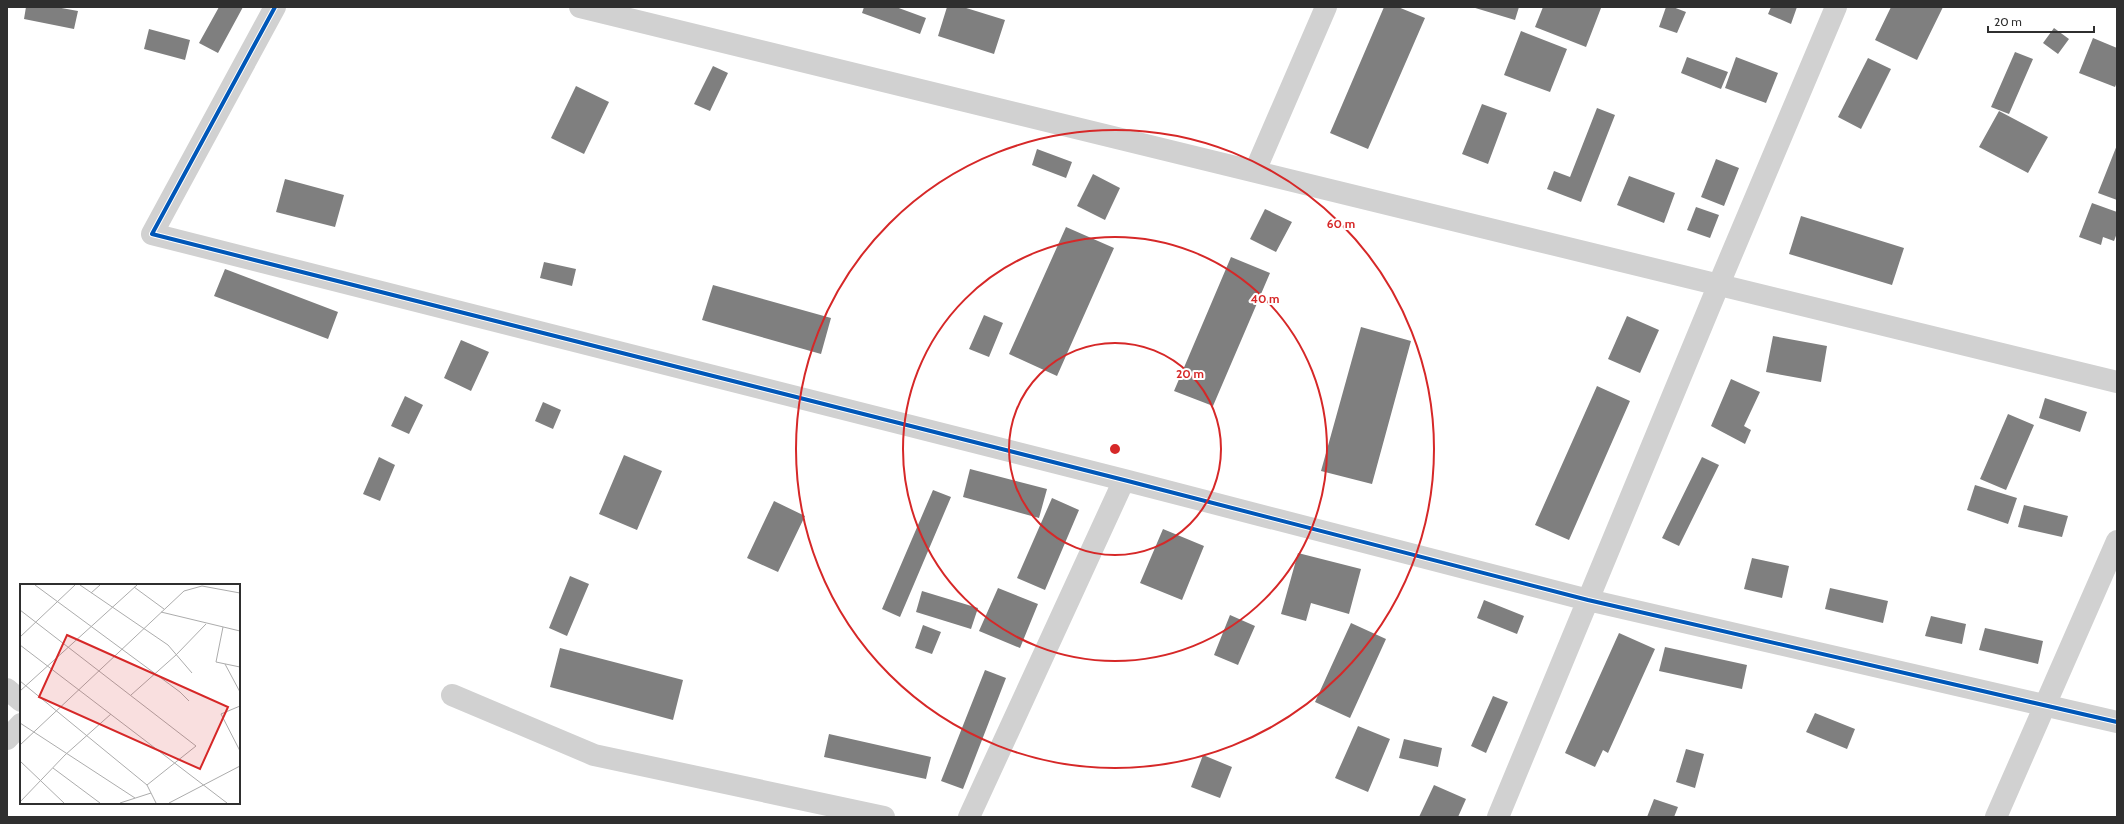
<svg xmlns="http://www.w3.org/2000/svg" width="2124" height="824" font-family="Cabin,sans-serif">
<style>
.building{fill:#7f7f7f}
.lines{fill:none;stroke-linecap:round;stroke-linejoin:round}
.minor{stroke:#d1d1d1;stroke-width:22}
.cycleway-casing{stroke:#fff;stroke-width:6}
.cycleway{stroke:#0057b8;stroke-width:4}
.ring{fill:none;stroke:#d62828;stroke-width:2}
.inset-road{fill:none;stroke:#acacac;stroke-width:1}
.view{fill:#d62828;fill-opacity:0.15;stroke:#d62828;stroke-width:2}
.inset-edge{fill:none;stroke:#2f2f2f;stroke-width:2}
.centre{fill:#d62828;stroke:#fff;stroke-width:2}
.ring-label{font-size:12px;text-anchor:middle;font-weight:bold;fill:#d62828;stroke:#fff;stroke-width:4;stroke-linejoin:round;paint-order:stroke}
</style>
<rect width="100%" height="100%" fill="#fff"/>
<!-- building -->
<path class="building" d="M26,7H56L78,11L74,29L24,19Z
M219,7H243L218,53L199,43Z
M864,7H896L926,18L920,34L862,13Z
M947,7H963L1005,20L994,54L938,36Z
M1384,7H1398L1425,18L1368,149L1330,133Z
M1472,7H1519L1515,20Z
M1543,7L1601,8L1586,47L1535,27Z
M1666,7H1673L1686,12L1677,33L1659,27Z
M1771,7H1797L1791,24L1768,14Z
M1891,7H1943L1917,60L1875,40Z
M2054,28L2069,39L2058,54L2043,43Z
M149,29L190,40L185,60L144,49Z
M1521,31L1567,49L1550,92L1504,75Z
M2093,38L2117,48V82L2115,87L2079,73Z
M2015,52L2033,59L2009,114L1991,107Z
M1687,57L1728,72L1721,89L1681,73Z
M1736,57L1778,73L1766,103L1725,88Z
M1868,58L1891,69L1861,129L1838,117Z
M713,66L728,73L710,111L694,104Z
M576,86L609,102L584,154L551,138Z
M1482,104L1507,113L1488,164L1462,154Z
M1597,108L1615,115L1581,202L1547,189L1554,171L1570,177Z
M1999,111L2048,137L2028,173L1979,147Z
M2117,145V200L2098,193Z
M1037,149L1072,162L1066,178L1032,165Z
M1716,159L1739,168L1724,206L1701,197Z
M1093,174L1120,188L1105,220L1077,206Z
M1629,176L1675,193L1664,223L1617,205Z
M285,179L344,195L335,227L276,212Z
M2092,203L2117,212V233L2114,241L2103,237L2101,245L2079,237Z
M1696,207L1719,215L1710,238L1687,230Z
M1265,209L1292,222L1276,252L1250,239Z
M1801,216L1904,248L1892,285L1789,254Z
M1066,227L1114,248L1057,376L1009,354Z
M1231,257L1270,273L1213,406L1174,391Z
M544,262L576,269L572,286L540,278Z
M225,269L338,312L328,339L214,296Z
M713,285L831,318L821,354L702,320Z
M984,315L1003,323L989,357L969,349Z
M1627,316L1659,330L1640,373L1608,359Z
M1361,327L1411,341L1372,484L1321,471Z
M1773,336L1827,346L1821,382L1766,372Z
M461,340L489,352L471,391L444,378Z
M1731,379L1760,392L1744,426L1751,430L1745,444L1711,426Z
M1597,386L1630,401L1569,540L1535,525Z
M405,396L423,405L409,434L391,426Z
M2045,398L2087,412L2080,432L2039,418Z
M543,402L561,410L553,429L535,421Z
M2008,414L2034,425L2006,490L1980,479Z
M624,455L662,471L637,530L599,514Z
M379,457L395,465L380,501L363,494Z
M1702,457L1719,465L1679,546L1662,538Z
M970,469L1047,489L1039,518L963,497Z
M1975,485L2017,498L2008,524L1967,510Z
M933,490L951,497L900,617L882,609Z
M1052,498L1079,510L1045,590L1017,578Z
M774,501L805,516L778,572L747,558Z
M2024,505L2068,516L2062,537L2018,527Z
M1163,529L1204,546L1182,600L1140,583Z
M1298,553L1361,569L1349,614L1311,603L1306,621L1281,614Z
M1752,558L1789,566L1782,598L1744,589Z
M570,576L589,584L567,636L549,628Z
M998,588L1038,604L1020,648L979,631Z
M1830,588L1888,601L1883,623L1825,609Z
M922,591L978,608L971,629L916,612Z
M1484,600L1524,616L1517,634L1477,618Z
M1230,615L1255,626L1238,665L1214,655Z
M1931,616L1966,624L1962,644L1925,636Z
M1351,623L1386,639L1350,718L1315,702Z
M923,625L941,632L932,654L915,648Z
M1985,628L2043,641L2038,664L1979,650Z
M1619,633L1655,649L1608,753L1603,750L1595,767L1565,753Z
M1665,647L1747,665L1742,689L1659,671Z
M560,648L683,680L673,720L550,687Z
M985,670L1006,678L963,789L941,781Z
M1493,696L1508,702L1486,753L1471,746Z
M1815,713L1855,729L1847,749L1806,732Z
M1358,726L1390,739L1368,792L1335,778Z
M829,734L931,757L926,779L824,757Z
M1404,739L1442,748L1438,767L1399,758Z
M1686,749L1704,754L1695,788L1676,782Z
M1203,755L1232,767L1220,798L1191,787Z
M1434,785L1466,799L1458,817H1419Z
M1654,799L1678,807L1674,817H1647Z"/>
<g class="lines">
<!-- minor -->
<path class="minor" d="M275,7L152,234L1124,480L1588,600L2117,722
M580,7L2117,382
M1255,171L1326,7
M7,689L21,701
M452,695L594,755L884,817
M7,739L21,724
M969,817L1124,480
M1498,817L1719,284L1836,7
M1996,817L2117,541"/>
<!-- cycleway casing -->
<g class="cycleway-casing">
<path id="cycleway" d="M275,7L152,234L1124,480L1588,600L2117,722"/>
</g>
<!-- cycleway -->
<use href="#cycleway" class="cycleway"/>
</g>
<!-- distance rings -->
<g class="ring">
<circle cx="1115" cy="449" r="106"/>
<circle cx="1115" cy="449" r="212"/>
<circle cx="1115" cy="449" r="319"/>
</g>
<!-- overview -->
<g transform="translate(20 584)">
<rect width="220" height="220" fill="#fff"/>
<path class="inset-road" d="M15,1L160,108L169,117M60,1L148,61L172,89M114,3L144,25M71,9L80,1M0,26L176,162L127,201L136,219M141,28L220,47M203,43L196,78L220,83M0,53L55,1M0,61L207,219M205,80L220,108M0,97L127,201M0,107L117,1M111,111L156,71L186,40M220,122L201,130L220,167M0,139L115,214M0,161L164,7L182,2L220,9M0,177L44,219M33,184L80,219M0,218L45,171L91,130M100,219L131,209M149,219L220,182"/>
<path class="view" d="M47,51L208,123L180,185L19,113Z"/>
<rect width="220" height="220" class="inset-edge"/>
</g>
<circle cx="1115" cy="449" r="6" class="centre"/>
<g class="ring-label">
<text x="1341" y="228">60 m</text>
<text x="1265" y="303">40 m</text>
<text x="1190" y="378">20 m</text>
</g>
<!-- border -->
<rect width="2124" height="824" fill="none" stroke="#2f2f2f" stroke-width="16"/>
<!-- scale -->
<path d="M1988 26v6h106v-6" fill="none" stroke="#2f2f2f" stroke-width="2"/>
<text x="1994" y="26" font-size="12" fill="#2f2f2f" stroke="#ffffff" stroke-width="3" paint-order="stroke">20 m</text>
</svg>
